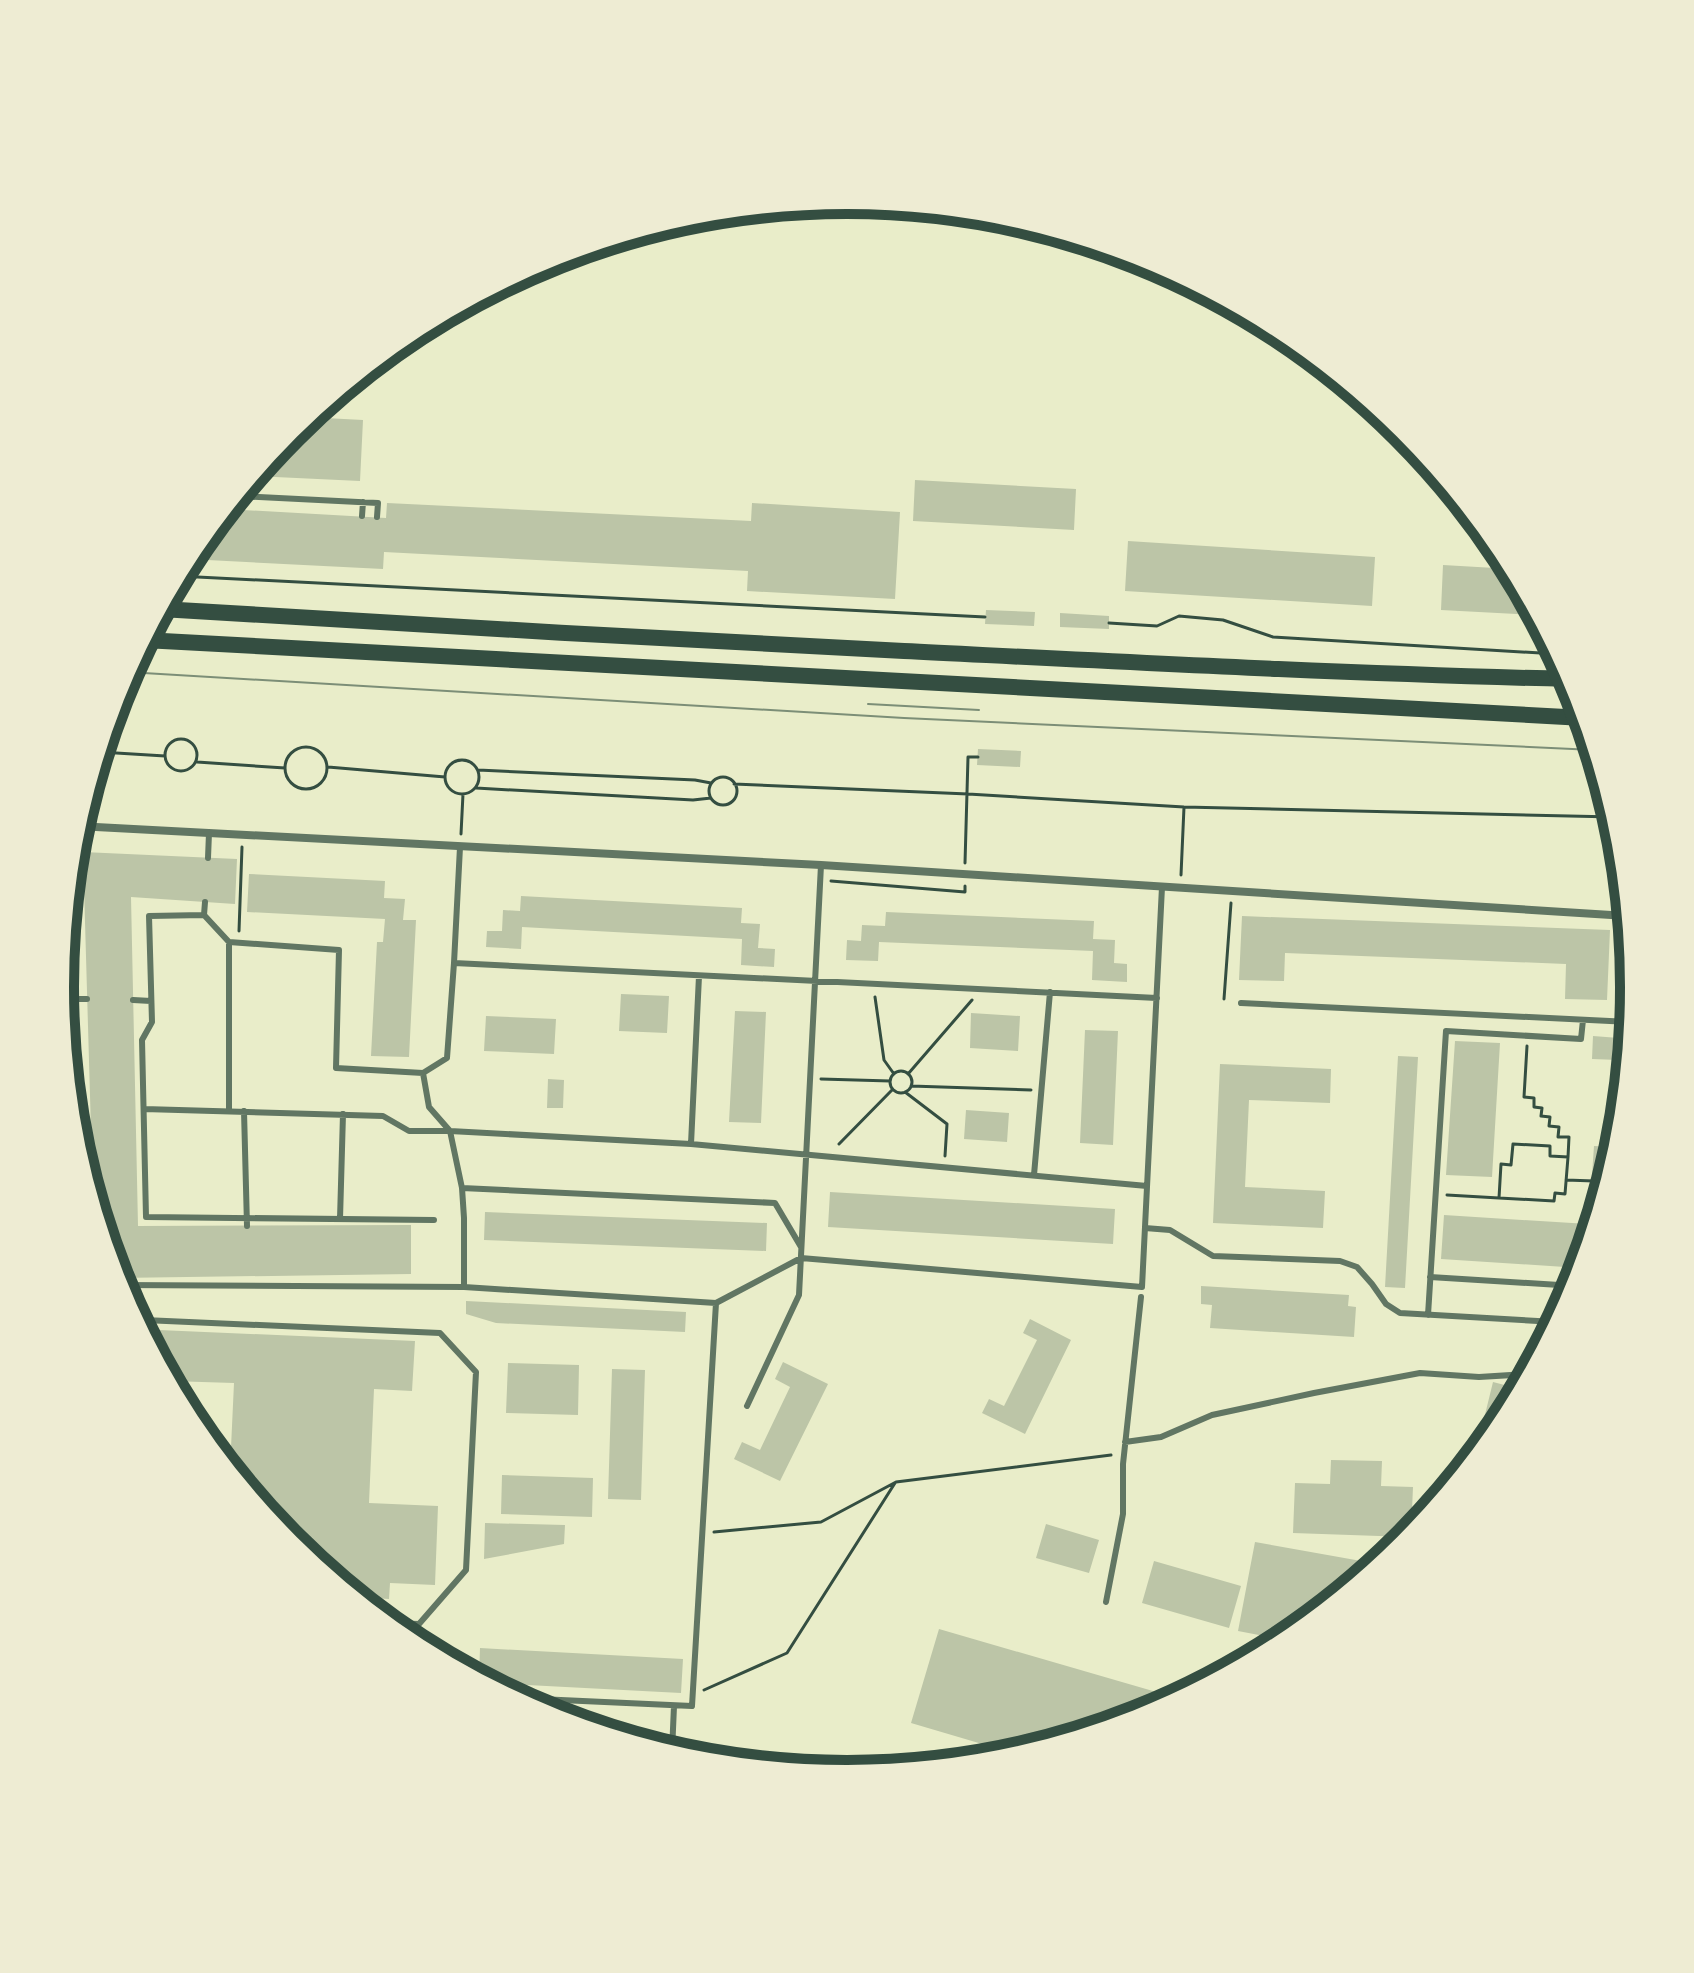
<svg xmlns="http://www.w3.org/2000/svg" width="1694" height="1973" font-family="Barlow,sans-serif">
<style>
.building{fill:#bcc5a7}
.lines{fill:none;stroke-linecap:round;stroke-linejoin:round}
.path{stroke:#344e41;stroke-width:3}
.service{stroke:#617663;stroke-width:6}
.minor{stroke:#617663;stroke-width:8}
.secondary{stroke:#344e41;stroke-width:16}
.tram{stroke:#7c8e77;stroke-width:2}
.rim{fill:none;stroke:#344e41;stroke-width:10}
</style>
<rect width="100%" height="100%" fill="#e9edc9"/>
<!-- building -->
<path class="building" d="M306,417L363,420L360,481L253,476L291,430Z
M915,480L1076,489L1074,530L913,521Z
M387,503L751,521L752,503L900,512L895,599L747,591L748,571L384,552L383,569L188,559L193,549L225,509L386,518Z
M1128,541L1375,557L1372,606L1125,591Z
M1443,565L1512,569L1536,615L1441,610Z
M986,610L1035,612L1034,626L985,624Z
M1060,613L1109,616V629L1060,627Z
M978,749L1021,751L1020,767L977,765Z
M83,852L237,859L235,904L131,897L138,1226L411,1225V1274L117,1278L93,1200Z
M249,874L385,881L384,898L405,899L403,920H416L409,1057L371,1056L377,942H383L385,919L247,912Z
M521,896L742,908L741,923L760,924L758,948L775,949L774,967L741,965L742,939L522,927L521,949L486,947L487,931H502L503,910L520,911Z
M886,912L1094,921L1093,939L1115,940L1114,963L1127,964V982L1092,980L1093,951L879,942L878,961L846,960L847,940L861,941L862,925L885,926Z
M1242,916L1610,930L1607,1000L1565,999L1566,964L1285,953L1284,981L1239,980Z
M621,994L669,996L667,1033L619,1031Z
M735,1011L766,1012L761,1123L729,1122Z
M971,1013L1020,1016L1018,1051L970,1048Z
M486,1016L556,1019L554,1054L484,1051Z
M1085,1030L1118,1031L1113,1145L1080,1143Z
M1593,1036L1619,1038L1618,1060L1592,1059Z
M1455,1041L1500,1043L1492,1177L1446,1175Z
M1398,1056L1418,1057L1405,1288L1385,1287Z
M1220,1064L1331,1069L1330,1103L1249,1100L1245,1187L1325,1191L1323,1228L1213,1223Z
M548,1079L564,1080L563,1108H547Z
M966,1110L1009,1113L1007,1142L964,1139Z
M1594,1146L1613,1147L1612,1164L1608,1175H1592Z
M830,1192L1115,1209L1113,1244L828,1227Z
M485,1212L767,1223L766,1251L484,1240Z
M1444,1215L1588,1224L1586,1247L1580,1268L1441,1259Z
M1201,1286L1349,1295L1348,1306L1356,1307L1354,1337L1210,1328L1212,1305L1201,1304Z
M466,1301L686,1312L685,1332L496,1323L466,1314Z
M1030,1319L1071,1340L1025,1434L982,1413L989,1399L1004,1406L1037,1340L1023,1333Z
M159,1330L415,1341L412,1391L374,1389L369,1503L438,1506L435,1585L390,1583L389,1599L357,1597L290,1543L230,1469L234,1383L170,1381L157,1358Z
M783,1362L828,1384L780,1481L734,1459L742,1442L760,1450L790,1387L775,1379Z
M508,1363L579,1365L578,1415L506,1413Z
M612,1369L645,1370L641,1500L608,1499Z
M1493,1382L1520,1389L1501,1424L1491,1437L1480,1435Z
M1331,1460L1382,1461L1381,1486L1413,1487L1411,1533L1408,1537L1293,1533L1295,1483L1330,1484Z
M502,1475L593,1478L592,1517L501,1514Z
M485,1523L565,1525L564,1544L484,1559Z
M1046,1524L1099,1540L1089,1573L1036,1558Z
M1255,1542L1378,1564L1285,1640L1238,1631Z
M1154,1561L1241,1586L1229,1628L1142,1603Z
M939,1629L1177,1698L1148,1714L1016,1754L911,1723Z
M480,1648L683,1659L681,1693L488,1683L479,1678Z
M689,1749L734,1751V1762L693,1758L688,1757Z"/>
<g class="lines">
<!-- path -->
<path class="path" d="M178,576L985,617
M1109,623L1157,626L1179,616L1223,620L1273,637L1557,654
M165 755a16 16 0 1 1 32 0a16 16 0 1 1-32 0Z
M285 768a21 21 0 1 1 42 0a21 21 0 1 1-42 0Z
M100,752L165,756
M445 777a17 17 0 1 1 34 0a17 17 0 1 1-34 0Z
M197,762L285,768
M328,767L445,777
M478,770L695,780L711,783
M709 791a14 14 0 1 1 28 0a14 14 0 1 1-28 0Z
M734,784L968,794L1184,807L1614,817
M476,788L693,800L711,798
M461,834L463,794
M965,863L968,757H978
M72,869H75L76,840
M1181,875L1184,807
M831,881L965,892V886
M239,931L242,847
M875,997L884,1060L894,1074
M1224,999L1231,903
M1527,1046L1524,1097L1534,1098V1107L1542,1108L1541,1116L1550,1117L1549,1126L1559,1127L1558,1137H1569L1568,1157
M890 1082a11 11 0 1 1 22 0a11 11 0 1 1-22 0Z
M908,1074L972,1000
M821,1079L890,1081
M911,1086L1031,1090
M905,1092L947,1124L945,1156
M839,1144L892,1090
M1566,1180L1594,1181L1591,1233
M1447,1195L1499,1198L1501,1164L1511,1165L1513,1144L1550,1146V1156L1568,1157L1565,1194L1555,1193L1554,1201L1499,1198
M714,1532L821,1522L896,1482L1111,1455
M704,1690L787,1653L895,1483"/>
<!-- service -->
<path class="service" d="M237,496L378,503L377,517
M362,516L363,502
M208,858L209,833
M204,915L205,902
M229,942V1111
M454,963L460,847
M61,999H87
M133,1000L151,1001
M1241,1003L1630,1022
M423,1073L336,1068L339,950L229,942L204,915L149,916L152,1022L142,1040L146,1217L434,1220
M144,1109L383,1116L409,1131H450
M244,1111L247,1226
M450,1131L429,1107L423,1073L447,1058L454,963L1157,998
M691,1144L699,976
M1034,1175L1050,992
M462,1188L775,1203L801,1247
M340,1219L343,1114
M1145,1228L1170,1230L1213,1256L1340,1261L1357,1267L1372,1284L1386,1304L1400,1313L1556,1322
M1430,1277L1575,1286
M119,1285L464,1287V1218L462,1188L450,1131L691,1144L1147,1186
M464,1287L716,1303L801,1258L1142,1287L1162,887
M1428,1315L1446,1031L1581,1039L1583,1020
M143,1332L144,1320L440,1333L476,1372L466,1570L419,1624L388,1623
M747,1406L799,1295L821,865
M1125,1442L1161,1437L1212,1415L1314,1393L1420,1373L1479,1377L1528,1374
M1106,1602L1123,1514V1464L1141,1297
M517,1698L692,1706L716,1303
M672,1752L674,1706"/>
<!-- minor -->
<path class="minor" d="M77,826L821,865L1627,916"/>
<!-- secondary -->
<path class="secondary" d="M161,609C409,625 656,638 904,651C1126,662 1348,674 1571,679
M144,640L1584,718"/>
<!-- tram -->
<path class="tram" d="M127,672L904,718L1594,750
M868,704L979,710"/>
</g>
<!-- crop -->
<path d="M0 0H1694V1973H0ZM74 987a773 773 0 1 1 1546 0a773 773 0 1 1-1546 0Z" fill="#eeecd3" fill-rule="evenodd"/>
<path class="rim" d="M74 987a773 773 0 1 1 1546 0a773 773 0 1 1-1546 0Z"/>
</svg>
